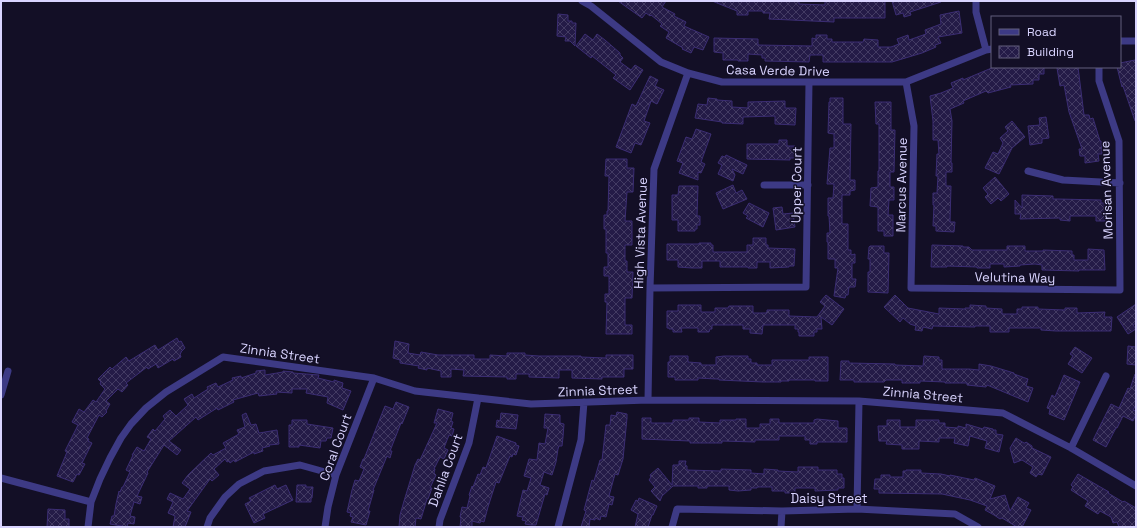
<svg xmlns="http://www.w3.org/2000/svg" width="1137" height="528" font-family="'Space Grotesk',sans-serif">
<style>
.building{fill:url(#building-cross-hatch);stroke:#3b2d73}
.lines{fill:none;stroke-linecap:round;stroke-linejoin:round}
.street{stroke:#3d3a85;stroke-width:7}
.labels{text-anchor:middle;stroke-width:3;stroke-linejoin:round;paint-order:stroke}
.street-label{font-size:13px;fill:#d9d4ff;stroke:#130f26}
</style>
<defs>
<pattern id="building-cross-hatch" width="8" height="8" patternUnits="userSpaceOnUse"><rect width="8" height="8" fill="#241b47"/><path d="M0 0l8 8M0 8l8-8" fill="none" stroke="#433b63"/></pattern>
</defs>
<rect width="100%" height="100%" fill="#130f26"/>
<!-- building -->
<path class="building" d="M618,1H666L662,7L675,14L674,16L686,22L684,26L709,37L703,50L694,47L691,53L682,49L683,48L666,38L669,32L660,26L662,24L651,15L650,16L646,13L642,18Z
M712,1H799V4L825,5V1H885V18H834V22L769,19L770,13H763V11H748V15H737V11Z
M892,1H940L941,2L910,12L911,15L904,17L903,13L896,15Z
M959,11L962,33L938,37L941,43L935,45L936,47L922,53L892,62H823V55H810L809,62L765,61V58H762V55L748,54V61H738V60H723V53L714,52V38L758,39V45L812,46V38L816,39V35H827V39H832V42H863L864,39L878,40V47H891L899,44L897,39L908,35L909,40L926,34L925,30L941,24L940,15Z
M558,14L568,15V21H572V23H576L575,46L570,41H565L566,37L557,36Z
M585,34L593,40L597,34L605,40L620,53V55L623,58L620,62L631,70L635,65L643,70L630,90L613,78L616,75L592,56L591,58L576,46Z
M1135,60L1136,65V120L1135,121L1123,86L1122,87L1117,67H1120V63Z
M994,67H1044V74H1039V80H1033V84L1010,85L1011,87L988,93L986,91L963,101L964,103L950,109L952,121L951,163H952V172H946V186H951L950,222H955L954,232L936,231V226H933L934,205H933V193H937L938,176H936L937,154H939L938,140H933V121L930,96L941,93L953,88L951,83L963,78V80Z
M1060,67H1078L1084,115H1089L1090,119L1093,118L1100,141H1101L1102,154H1098L1099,161L1085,163V156H1080L1079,149H1082L1069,112L1064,85L1060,86L1057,68Z
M650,76L658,80L655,86L664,90L657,104L651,101L644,121L650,123L641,145L635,143L631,153L616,147L632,104L636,106Z
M708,98L717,99V100L732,101V107L748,108V102L785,101V108H796L795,125L775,124V116L743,117V124L722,123V122L695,118L698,104L707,105Z
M830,98H843V124H851L850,180H855V190L850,191V195H842V224H848V250H851V255L855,254V263H852V279H856L855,287H849L848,295H846L845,298L834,296L838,268H835V259H828V242H827V233H830L829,216H828V198H833L834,184H827L830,148H834V134L828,133L829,102H830Z
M875,102H891V130H895L894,172H890V187H894V200H889L888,215H893V236H884V231H878V207L870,206L871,188L878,187V171H879V124H876Z
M1046,117L1049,138L1042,139V143L1030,145L1028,126L1040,125L1039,118Z
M1012,121L1025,137L1012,148L999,174L985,168L993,152L998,154L1003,143L1000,138L1008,131L1005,127Z
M696,129L711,134L701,162L705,164L701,173L698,172V180L679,173L683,163L677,161L686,137L692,139Z
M779,140H787V146H795V158H790V160L747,159V144H779Z
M726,155L747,165L743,174L732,169L735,175L733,181L718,174L722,165L718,163L722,156L725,157Z
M606,159H627V168H634L633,192H627L625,221H632V245H625V261H627V272H633L632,298H625V325H632V334H606L607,302H605V294H609V276H604V267H608V253H606V229H604V215H607V211H608L609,176H605Z
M995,177L1009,194L1001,201L998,198L991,204L985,197L988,194L983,188Z
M733,185L736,193L742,190L747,199L723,209L716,193Z
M679,186H698L697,216H700V225H697V229H695V231H678V220H672V195H678Z
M1022,195L1053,196V199H1058L1101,200V203H1106L1105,221H1096V216H1070V221L1060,220V218L1020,219L1021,214H1015V200L1022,208Z
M749,203L769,213L763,227L746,218L748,216L743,213Z
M782,207L783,214L793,213L795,227L776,230L773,208Z
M753,238H766V245H768V248L795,249L794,266H789V267L770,268V262H757V268H748V267H720V261H702V268H692L678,267V260H667V244H699V243H711V245H713V252H747V245H753Z
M932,245L963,246V247H969L972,250H1007V246H1025V251H1043V250L1072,251V255H1074V260H1088V249L1104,250L1105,270H1079V271L1042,270V265L1035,264L1020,265V266L1004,267V264H990V268H977V267L947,266V267H931Z
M870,246H884V253H889L888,293L868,292V272H870V259H868L869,247Z
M826,295L844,309L832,325L821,317L822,329H817V332H814V336H799V332H798V329H795V325H763L762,334L750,333V329H743V325H712V329H710L709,332H698V328H681L682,332H673V329H669V328H667V311H678V305H701V312H715V308H728L729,306H753V313H766L767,312V310H789V316L817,317L825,306L820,302Z
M895,295L908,308L939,314V308L965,309V308H970V305L986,306V308L1002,309V314H1017V309H1022V307H1038V309L1065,310V308H1077V313L1105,312L1104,317H1112L1111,331H1056L1041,330V328H1009V332H990V326H975V327L933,326L932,329L923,327L922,331L915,330L916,326L910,324L903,318L900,322L884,307Z
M1136,304V323L1133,325L1136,329L1128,334L1117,317Z
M177,338L179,342L181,341L185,348L181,352V353L180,354L181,357L174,361L173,359L158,368L156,364L148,369L147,367L126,383L128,385L122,392L118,389L106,401L110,404L106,411L107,412L102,417L99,415L87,438L89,439L88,441L92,443L82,463L85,464L79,475L77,474L73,482L57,476L67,452L65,451L78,425L72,422L79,409L84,412L93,400L96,402L105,389L100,384L101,382L98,379L110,367L112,369L126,357L129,361L155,345L158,350Z
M395,341L409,344L408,353L420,355L421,352L438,355H474V359H490V355L507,356V353H525V355L539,356H581V357L606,358V355H633V369H624V377H602V379L572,378V370H559V378L529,377V374H516V379H507V377L463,376L464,370L451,369V377H441V371L427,368V370L418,368L419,366L400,363V360L393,358Z
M1128,346L1136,347V365L1127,364Z
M1075,347L1092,358L1082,373L1068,364L1073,356L1070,354Z
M670,356H688V362L701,363V365H716V357L724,356H748V359H751V363H757V365H772V360H809V357H828V381H815V380H789V381H781V382H763L719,380V379H716L698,378V380H675V377H668V362H670Z
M924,356L939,357V360H942V369H969L979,370V364L991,366L1014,373V374L1028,379L1026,386L1033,388L1028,402L987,385L986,387L967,385V383H945V382L920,381V383H902V380H886L884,382H854V380H840L841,361H849V363L895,364V365L923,366Z
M265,370V375L283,372V371L293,372V373L319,375L318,378L334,382V380L343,383L342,388L351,391L343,410L327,403L328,397L306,393L307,389H292V393L276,392L277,394L259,396L258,393L233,400L234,402L218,410L217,408L198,420L196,417L169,441L181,450L177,455L164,445L147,472L148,473L137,496L142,497L140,504L134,502L130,516L135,517L134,524L128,523L127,527L110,524L112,516H114L116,504L119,491L120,492L122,487H123L130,472L126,470L133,455H132L137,447L144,451L151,439L147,437L153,429L155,431L165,419L163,416L170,410L176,416L188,405L184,399L192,394L194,398L208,389L207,387L216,383L218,387L233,380L232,378L241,376V378L256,373V371Z
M1135,374H1136V405L1133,410L1136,411V414L1133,421L1123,416L1117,428H1116L1106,447L1093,440L1111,404L1119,408L1128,388L1130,389Z
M1064,375L1080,382L1064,420L1049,414L1050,409L1047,408L1052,395L1055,397Z
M396,402L409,407L402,424L401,423L390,451H392L390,458L387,456L373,490H374L368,511H370L366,525L351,522L353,517L350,516L351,513L347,512L352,490L355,480L359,481L364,469L360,467L363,459H364L377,426L385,406L393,409Z
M438,409L453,413L451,421L453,422L451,428L454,429L452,436L449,435L444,448L448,450L444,459L440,457L434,469H435L434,473L436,475L430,488H432L428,499H427L421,519L416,518L415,527H399L400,515L404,501L415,465L418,459L420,460L437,423H434Z
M617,412L627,414V418L623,459L618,475L615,474L609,496L614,497L612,505L609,504L606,517L601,516L600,520L595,518V520L590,519L589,527H581L586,511L584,510L592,480L594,481L600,460H602L606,425H610L611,415L616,416Z
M246,413L251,425L256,424L259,433L277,430L279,444L269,445L270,446L262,448L263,451L254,454V452L235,462L234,460L230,463L229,461L227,462L225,459L214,469L219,475L212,481L210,479L187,511L191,512L185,527H173L175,516L168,513L173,502L167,499L170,493L183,499L190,489L182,483L188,475L211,453L213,455L226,448L223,443L239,434L237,430L245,427L242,415Z
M501,413L518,415L516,429L496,427L497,420L500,421Z
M545,414L560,415V423L564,424L563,437L562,446H559L558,449L556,462L552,475L544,472L540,485L549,488L547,495L545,494L536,525H531L525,524L526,521L522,520L523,517L517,516L523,490L527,491L531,478L524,476L529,459L537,460L539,443L545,444L548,428H544Z
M642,418H651V423H673V420H689V418H699V422L720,423V420H736V419H746V428H760V424H770V419H779V423H814V420L817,419L838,421V428H847V442H817V444H810V440H805V436H779V440H755V442L722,441V443H690V441L642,439Z
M292,420H307V424L333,428L331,438H327L326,441H321L320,448L299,445V447H289V425H292Z
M887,420H900V427H916V420H939V423H945V427L958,428V426L966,428V424L983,429L984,427L993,429V430H996V434L1003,435L999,452L985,448L987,441L970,436L968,446L954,443L955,438H939V442L919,441V449H902V445L886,444L887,441H879L878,426H887Z
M497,436L516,443V445L519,446L516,455L513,454L512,457L510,456L499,483L496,482L488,507L484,522L481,521L480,523L472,521V527H460L461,518L460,517L462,507L467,508L470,496L469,495L472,486L473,487L478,474L480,475L483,467L486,468Z
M1016,438L1024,443H1025L1026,442L1032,446V448L1051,457L1042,475L1038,474L1036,477L1030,473L1033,467L1022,460L1014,463L1010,448Z
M679,461H686L685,465L687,466V470L721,471V469L751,470V473L764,474V469L778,470V471L798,472V467H818V470H837V474H842V478H844V488H838V490L815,491V488H795V493H785V491H772V487H757V488H751V490L738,491L729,490V486H707V488H698V486H673L662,496L660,501L651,491L655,487L649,480L651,477L650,475L658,468L672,485L673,465H679Z
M906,470H921V473L941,474L950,476V475L974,480L975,478L995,486L990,499L1005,495L1010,511L1018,497L1029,503L1026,508L1031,510L1022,527H1017L1002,518L1000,519L994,515L985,510L987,506L970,500L942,494L879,493V489H874L875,479H881V475H890V477H903V471H906Z
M1078,474L1109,492L1108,493L1123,502L1124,501L1136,508V527H1119L1117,522L1113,523L1111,517L1100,511L1098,514L1085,506L1088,501L1071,490L1073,487L1071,485Z
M275,485L277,489L286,485L293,500L263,514L265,518L254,523L245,504L251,501L249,498Z
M297,485H306V487H313L312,498H311V502H296Z
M639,498L657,506L653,515H652L648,527H635L638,514L631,510L636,500L638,501Z
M48,509L65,510V519H69V527H47Z"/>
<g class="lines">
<!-- street -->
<path class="street" d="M582,1L591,6L661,62L688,73L722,82H906L986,50L992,49
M976,1V12L986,50
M1120,41H1136
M906,82L914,126L911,288L1120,290L1119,141L1099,81V67
M1028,171L1063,180L1120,183
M764,185H808
M650,288L806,287L809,82
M1,395L8,371
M648,400L650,288L654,169L688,73
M1071,448L1106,376
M1,478L91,502
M857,509L859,401
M88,527L91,502L100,479L110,458L121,438L131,424L146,408L166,392L223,357L374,378L415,391L531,404L648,400L859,401L1003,413L1071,448L1136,486
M207,527L210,518L225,497L239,484L264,471L300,465L336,475
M325,527L328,507L336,475L374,378
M439,527L440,520L469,443L478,398
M558,527L581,440L584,402
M672,527L677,509L782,511L857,509L955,514L978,527
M781,527L782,511"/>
</g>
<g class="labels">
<!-- street labels -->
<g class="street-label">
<text transform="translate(778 70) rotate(1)" y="5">Casa Verde Drive</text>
<text transform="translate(796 185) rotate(-89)" y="5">Upper Court</text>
<text transform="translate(901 185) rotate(-89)" y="5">Marcus Avenue</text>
<text transform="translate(1106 190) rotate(-92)" y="5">Morisan Avenue</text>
<text transform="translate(640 233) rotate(-88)" y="5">High Vista Avenue</text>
<text transform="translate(1015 277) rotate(1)" y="5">Velutina Way</text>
<text transform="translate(280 353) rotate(8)" y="5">Zinnia Street</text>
<text transform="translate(598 390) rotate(-2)" y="5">Zinnia Street</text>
<text transform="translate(923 394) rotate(5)" y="5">Zinnia Street</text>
<text transform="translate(335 447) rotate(-70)" y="5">Coral Court</text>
<text transform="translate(445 470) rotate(-70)" y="5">Dahlia Court</text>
<text x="829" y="503">Daisy Street</text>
</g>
</g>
<!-- border -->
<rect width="1137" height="528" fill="none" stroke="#d9d4ff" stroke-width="4"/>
<!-- legend -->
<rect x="991" y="16" width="130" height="52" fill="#130f26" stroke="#625e7d"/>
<rect x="999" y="29" width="20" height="6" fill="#3d3a85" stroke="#625e7d"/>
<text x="1027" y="36" font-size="12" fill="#d9d4ff">Road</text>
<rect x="999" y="46" width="20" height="12" fill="url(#building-cross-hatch)" stroke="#625e7d"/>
<text x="1027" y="56" font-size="12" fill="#d9d4ff">Building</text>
</svg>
